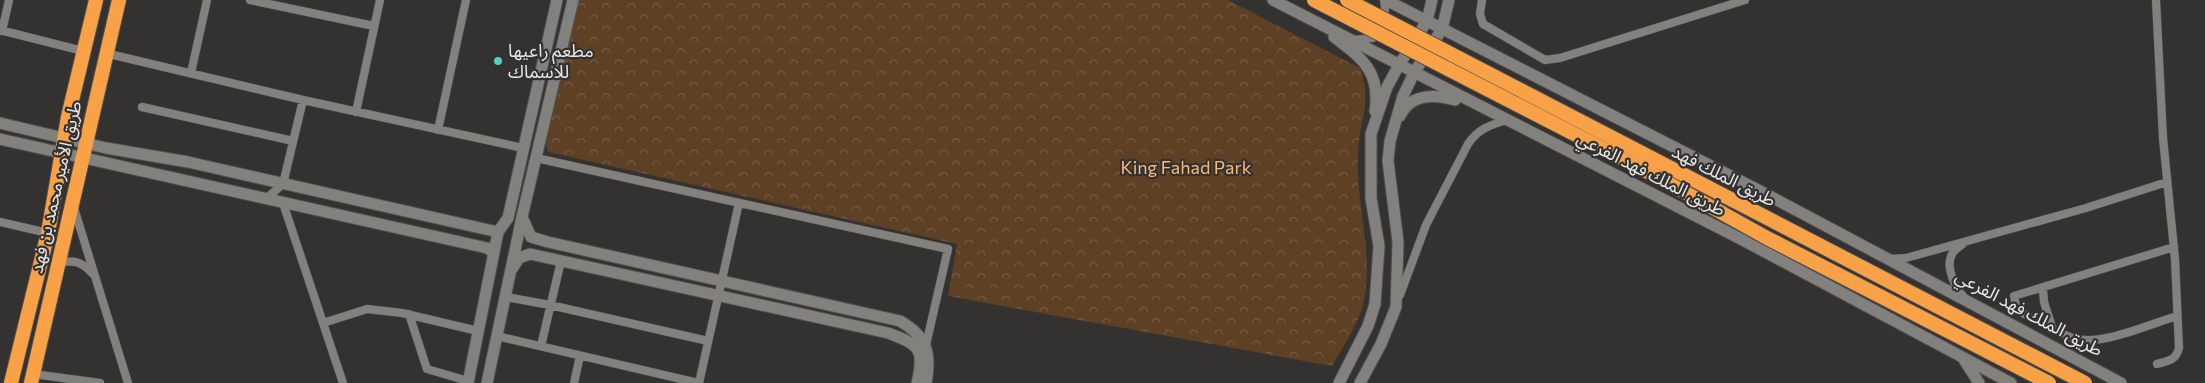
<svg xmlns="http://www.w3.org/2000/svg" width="2205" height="383" font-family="Commissioner,'Noto Sans Arabic',sans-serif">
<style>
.forest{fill:url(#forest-crowns)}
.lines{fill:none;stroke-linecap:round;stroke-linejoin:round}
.street-casing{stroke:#514f4d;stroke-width:9}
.secondary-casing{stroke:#514f4d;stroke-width:13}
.highway-casing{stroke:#514f4d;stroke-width:16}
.street{stroke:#83817e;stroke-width:8}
.secondary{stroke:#83817e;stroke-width:11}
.highway{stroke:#f8a147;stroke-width:14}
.highway-bridge-casing{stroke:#514f4d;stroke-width:16;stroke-linecap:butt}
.highway-bridge{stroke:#f8a147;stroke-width:14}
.poi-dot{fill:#54cdc8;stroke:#343230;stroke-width:2}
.labels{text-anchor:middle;stroke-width:4.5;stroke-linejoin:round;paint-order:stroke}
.poi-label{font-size:18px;fill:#e7e6e4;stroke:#343230;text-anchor:start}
.park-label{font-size:18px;fill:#faba7e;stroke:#343230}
.street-label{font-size:18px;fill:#e7e6e4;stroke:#343230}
</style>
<defs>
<pattern id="forest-crowns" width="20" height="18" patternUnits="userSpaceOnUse" patternTransform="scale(1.25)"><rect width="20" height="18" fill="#5e4125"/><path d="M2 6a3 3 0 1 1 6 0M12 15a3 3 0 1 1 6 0" fill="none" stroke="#755c44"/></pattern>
</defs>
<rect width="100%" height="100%" fill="#343230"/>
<!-- forest -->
<path class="forest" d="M577,0H1228L1360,68C1373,102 1359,120 1358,153C1355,204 1375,254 1363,305C1357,327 1343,346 1332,366L948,296L957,244L548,152L545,141Z"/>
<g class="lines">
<!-- street casing -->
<g class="street-casing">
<path id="street" d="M250,0L374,26
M1482,0L1480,14L1483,24L1545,60L1560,58L1745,0
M2156,0L2163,138L2175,259L2179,348C2176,360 2169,361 2157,364
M0,30L83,51
M2,31L9,0
M1353,40L1373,38C1383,26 1387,16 1384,0
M105,53L303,100L523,148
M191,73L207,0
M142,107L293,141
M356,112L380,0
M438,130L466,0
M536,158L948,249L926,345
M267,198L283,184L303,100
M283,203L343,383
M74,208L128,383
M0,222L48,233
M1964,243C1960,246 1954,250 1952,254C1945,267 1955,288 1964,297
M2174,247L2014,296L2017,310C2032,318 2061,335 2076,339C2104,345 2150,324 2177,316
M1890,259L1906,258L2086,208L2167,182
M58,263C74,259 82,262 93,274
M2043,289L2044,302L2052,327
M1400,295L1426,225L1468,144C1478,129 1490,125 1507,120
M506,297L550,305L708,341
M409,314L427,369L468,381
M323,323L367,309L402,313L478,331
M497,336L698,383
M541,346L561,261
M33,374L100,383
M574,383L580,356
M699,383L739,203"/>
</g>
<!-- secondary casing -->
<g class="secondary-casing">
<path id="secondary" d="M1273,0L1737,237L2011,383
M1386,0L1762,192L2121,383
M1334,37C1362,58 1381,72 1375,111
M1400,116C1410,94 1434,94 1455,100
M0,123L106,148L188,162L498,232
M0,139L487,248L494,253
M522,217L531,237L548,242L900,321C926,336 932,352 926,383
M512,269L519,258L530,254L888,333C920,345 925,349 917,383
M1963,358L1979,383
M468,383L498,232L508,218L557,0
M487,383L522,217L573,0
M1339,383L1368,326L1375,304L1379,246L1371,198V134L1387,87L1399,65L1427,21L1432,0
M1360,383L1381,344L1396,307L1398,242L1388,161L1390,141L1403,96L1414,73L1442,29L1449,0"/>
</g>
<!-- highway casing -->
<g class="highway-casing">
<path id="highway" d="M11,383L48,233L68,117L96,0
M31,383L119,0"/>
</g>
<!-- street -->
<use href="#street" class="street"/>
<!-- secondary -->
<use href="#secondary" class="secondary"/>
<!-- highway -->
<use href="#highway" class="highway"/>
<!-- highway-bridge casing -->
<g class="highway-bridge-casing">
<path id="highway-bridge" d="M1314,0L1652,174L1767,238L2049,383
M1347,0L2085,383"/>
</g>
<!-- highway-bridge -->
<use href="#highway-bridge" class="highway-bridge"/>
</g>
<!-- markers -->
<circle class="poi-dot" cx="498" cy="61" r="5"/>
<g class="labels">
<!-- poi labels -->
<g class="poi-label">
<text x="508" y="57">مطعم راعيها<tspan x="508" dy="21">للاسماك</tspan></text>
</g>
<!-- park labels -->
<g class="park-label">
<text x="1186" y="174">King Fahad Park</text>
</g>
<!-- street labels -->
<g class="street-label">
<text transform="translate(1651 174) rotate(27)" y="6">طريق الملك فهد الفرعي</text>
<text transform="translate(1724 176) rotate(27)" y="6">طريق الملك فهد</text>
<text transform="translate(56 187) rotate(-77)" y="6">طريق الأمير محمد بن فهد</text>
<text transform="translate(2029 313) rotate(28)" y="6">طريق الملك فهد الفرعي</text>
</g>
</g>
</svg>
